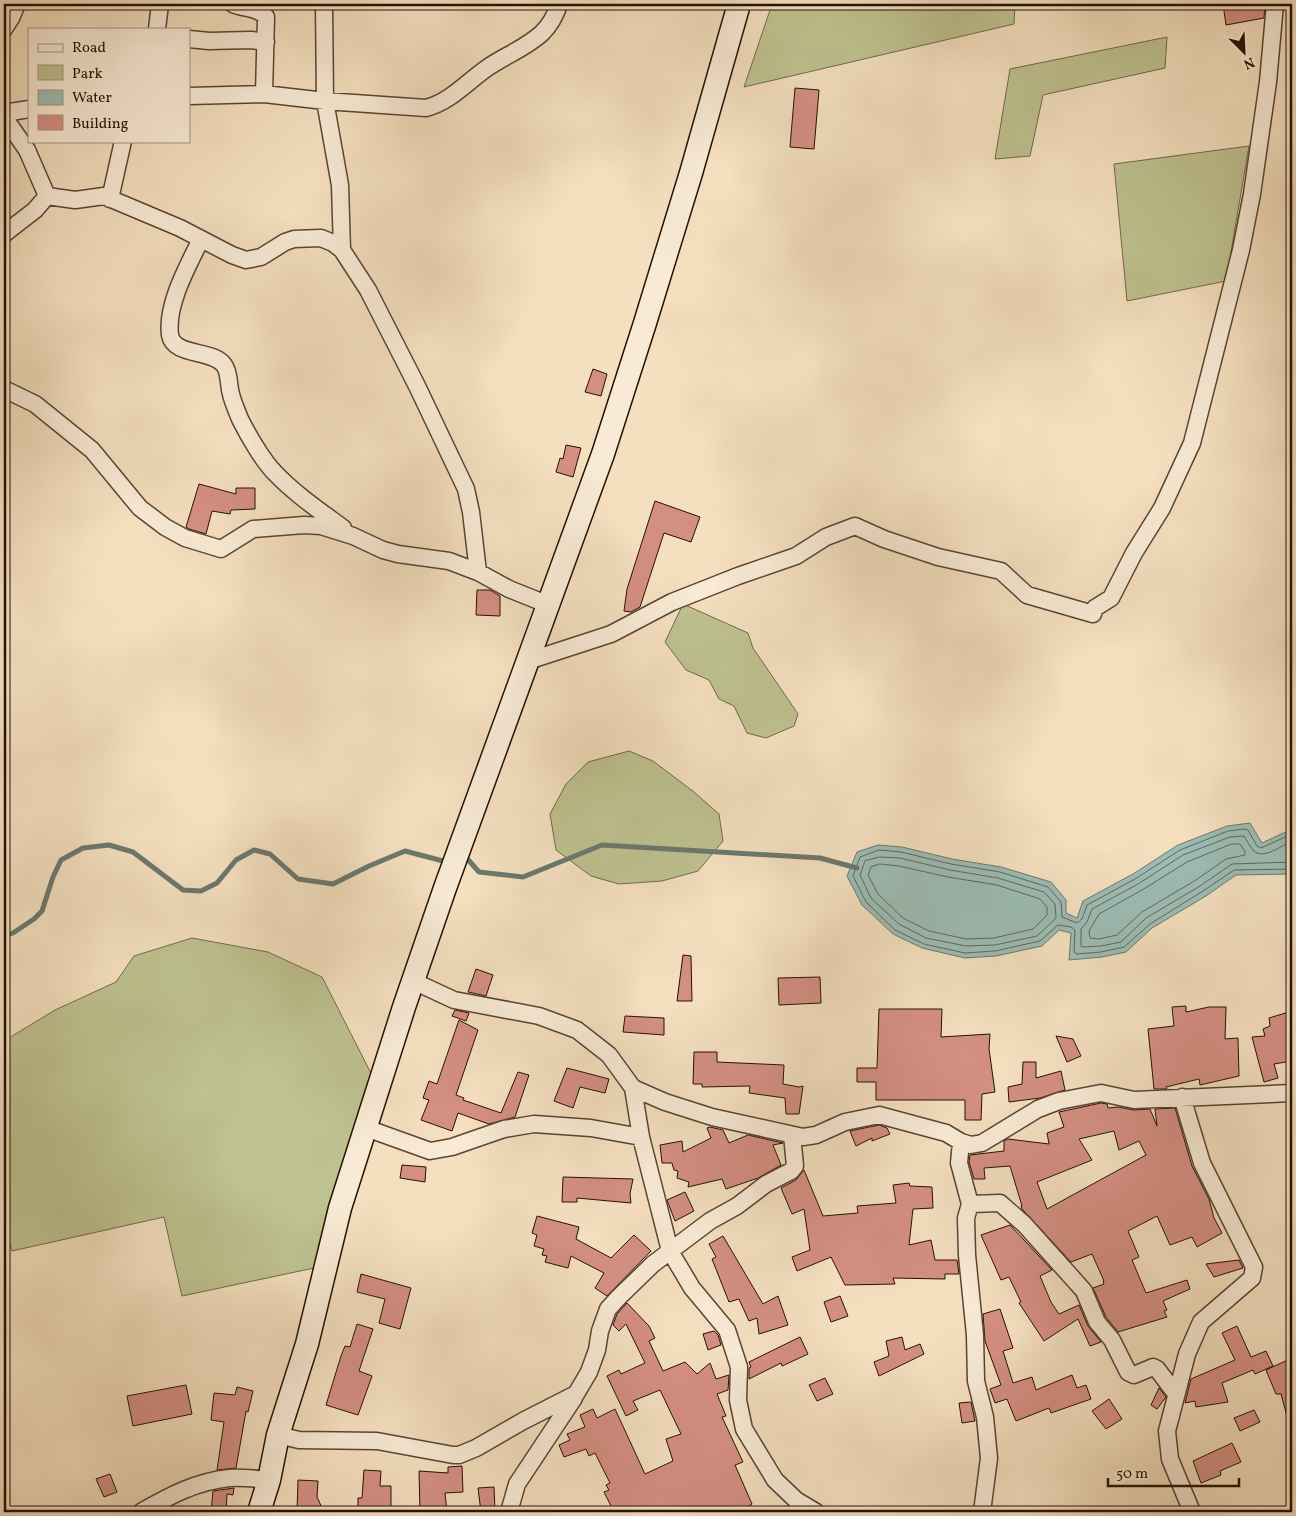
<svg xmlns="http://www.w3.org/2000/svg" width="1296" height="1516" font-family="Vollkorn,serif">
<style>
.green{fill:#bec190;stroke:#72694a}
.water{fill:#9cbcb4;stroke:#6c786e}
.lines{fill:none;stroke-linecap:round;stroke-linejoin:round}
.shore{stroke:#60665c;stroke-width:1}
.stream{stroke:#6c786e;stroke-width:5}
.building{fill:#d48f83;stroke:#251105;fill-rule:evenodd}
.street-casing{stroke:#594434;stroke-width:19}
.secondary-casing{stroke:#251105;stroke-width:25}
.street{stroke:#f8ead5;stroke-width:16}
.secondary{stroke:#f8ead5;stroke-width:22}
</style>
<rect width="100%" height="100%" fill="#f4dfbf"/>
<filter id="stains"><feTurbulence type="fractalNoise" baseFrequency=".004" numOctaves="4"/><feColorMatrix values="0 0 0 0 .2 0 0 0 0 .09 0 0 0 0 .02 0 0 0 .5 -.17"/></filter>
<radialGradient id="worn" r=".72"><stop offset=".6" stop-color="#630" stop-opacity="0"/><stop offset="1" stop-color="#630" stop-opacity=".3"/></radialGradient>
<!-- green -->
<path class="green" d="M772,4H1015L1014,24L744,87Z
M1167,37L1165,68L1043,95L1030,156L995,159L1010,69Z
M1249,146L1226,281L1127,301L1114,164Z
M683,604L748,633L753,648L798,714L794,726L766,738L747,733L734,706L719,699L709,680L686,670L665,642Z
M629,751L653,761L694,792L719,814L723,841L698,871L662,881L619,884L591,876L556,850L550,814L566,784L588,762Z
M192,938L268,952L322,977L380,1091L319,1267L182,1296L164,1217L12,1251L4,1224V1041L55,1010L116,982L134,956Z"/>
<!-- water -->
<path class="water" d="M1250,823L1262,843L1292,829V874L1236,875L1206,896L1152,928L1126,952L1102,957L1069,960L1071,933L1059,930L1042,946L996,956L965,958L922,948L893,934L862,905L847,876L857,852L878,845L902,847L952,859L1001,867L1051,882L1066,900V913L1077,918L1083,901L1133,874L1178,845L1227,826Z"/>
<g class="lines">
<!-- shore -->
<path class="shore" d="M1292,834L1261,848L1257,846L1248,830L1245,829L1228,831L1180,850L1135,879L1087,905L1082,919L1077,923L1062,917L1061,902L1048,887L1000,872L951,864L901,852L879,850L860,857L853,876L866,902L895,930L924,944L965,953L995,951L1040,941L1058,925L1071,927L1075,930L1074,952L1077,954L1101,952L1124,947L1150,924L1203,891L1234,870L1292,869
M1292,841C1282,845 1264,860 1254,851C1250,847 1247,841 1244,836L1230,837L1183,855L1138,884L1092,909L1087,922L1081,929V946L1083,947L1101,946L1121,942L1146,918L1200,886L1232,864L1292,862
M1232,844H1240L1245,852V855L1226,859L1196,880L1142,912L1117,935L1099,939L1090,938L1089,931L1099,914L1142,890L1187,862Z
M880,857L900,858L950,870L998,878L1044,892L1055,904L1056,918L1037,936L995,945L966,946L926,938L899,924L871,898L860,875L865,861Z
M880,864L899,866L948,877L997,885L1040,899L1047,907V915L1033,929L994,938L966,939L929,931L903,918L878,894L868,875L871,867Z"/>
<!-- stream -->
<path class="stream" d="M464,855L479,872L523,877L602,845L820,858L857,868
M4,936L13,933L34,919L42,911L53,877L61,860L83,848L109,845L133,852L183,890L201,891L217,883L236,860L254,850L270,854L298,879L333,884L369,866L405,851L443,861L447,858"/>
</g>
<!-- building -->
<path class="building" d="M1223,4H1265L1264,18L1226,25Z
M795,88L819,90L814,149L790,147Z
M593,369L607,374L601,396L585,392Z
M566,445L581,448L573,477L556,472L560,458L563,459Z
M199,484L236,494V488H255V509L231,510L230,514L212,511L206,534L189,529L186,527Z
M655,501L700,517L691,542L664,533L640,607L631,612L624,611L627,589Z
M477,590H490L500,596V616L476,615Z
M683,955L691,956L692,1001H677Z
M476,969L493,975L486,996L468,992Z
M820,977L821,1003L779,1005L778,978Z
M1186,1006V1012L1209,1007H1226L1225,1039L1238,1038L1239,1076L1200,1085L1199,1079L1166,1087L1167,1089H1154L1148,1029L1174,1026L1172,1007Z
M879,1009H942L941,1037L990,1034L989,1049L995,1092L982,1094L981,1120H965V1100H876V1082H857V1068H877Z
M455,1010L469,1013L466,1021L452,1016Z
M1292,1011V1061L1274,1064L1278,1078L1264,1082L1252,1037L1265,1036L1263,1029L1270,1026L1269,1018Z
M625,1016L664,1018V1035L623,1032Z
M459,1020L478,1030L456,1095L464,1098L463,1100L501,1113L518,1072L529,1075L515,1117L489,1124L458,1113L452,1131L421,1120L429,1100L423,1098L429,1081L437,1084Z
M1056,1036L1073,1039L1081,1056L1067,1062Z
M694,1052H717V1062L784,1065L783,1084L799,1087L803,1086L799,1114H786L785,1098L749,1093L750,1086L702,1087V1084H693Z
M1023,1062H1036V1078L1061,1071L1065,1090L1040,1098L1009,1102L1008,1087L1022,1084Z
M567,1068L609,1079L605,1093L580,1087L573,1108L554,1101Z
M1101,1103L1107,1104L1108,1108L1118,1107L1134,1110L1150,1109L1157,1126L1155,1109L1175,1108L1192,1166L1209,1199L1214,1218L1222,1233L1197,1247L1192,1237L1170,1245L1157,1216L1128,1231L1139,1257L1132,1260L1146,1293L1187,1280L1190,1289L1163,1301L1167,1310L1164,1311L1167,1317L1118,1332L1106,1317L1093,1288L1104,1284L1103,1281H1104L1092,1254L1071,1262L1022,1209L1021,1206H1022L1010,1166L984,1168L985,1179H974L969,1162L970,1155L1004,1151V1141L1008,1139L1049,1144L1047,1133L1064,1127L1059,1112ZM1114,1131L1119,1150L1139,1141L1146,1155L1047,1209L1037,1182L1092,1160L1079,1139Z
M879,1125L887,1128L890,1134L872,1141V1138L856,1146L850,1131Z
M710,1127L723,1130L729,1143L748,1135L783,1143L773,1145L781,1165L758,1178L726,1189L722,1179L688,1187L689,1182L677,1178L678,1171L674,1170L672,1163H662L660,1145L682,1141L683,1152L711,1138L707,1128Z
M402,1165L426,1167L425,1182L400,1178Z
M804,1170L823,1216L858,1213L857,1206L896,1203L893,1185L909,1183L910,1186L932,1187L933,1208L913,1209L909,1245L931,1240L935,1260H957L959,1274H945V1279L893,1278L895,1284L845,1285L831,1257L797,1271L792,1257L810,1250L804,1209L792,1214L781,1188L796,1180Z
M563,1177L633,1179L630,1194L631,1203L577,1198V1202H562Z
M685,1192L694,1211L675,1221L667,1200Z
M537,1216L579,1227L576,1239L611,1258L634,1235L651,1251L607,1296L595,1288L604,1273L571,1256L568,1268L545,1262L547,1256L542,1255L544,1249L534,1246L537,1235L532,1233Z
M1010,1225L1052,1270L1040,1276L1051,1302L1059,1314L1079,1305L1088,1326L1101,1342L1090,1346L1078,1319L1044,1341L1019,1303L1021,1302L1009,1277L1001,1280L981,1235Z
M723,1236L763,1304L778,1296L788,1325L759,1334L757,1318L749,1321L739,1299L729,1302L712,1259L716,1257L709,1244Z
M1239,1260L1243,1268L1214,1277L1206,1264Z
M361,1274L411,1288L400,1329L379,1323L385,1299L357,1292Z
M840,1296L848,1316L831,1322L824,1302Z
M627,1303L649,1326L655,1338L649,1341L663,1371L685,1362L697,1374L710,1363L716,1379L729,1375L728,1390L717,1394L726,1416L722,1417L743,1462L735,1465L752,1504L744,1509L736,1512H614L604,1492L609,1490L606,1485L610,1483L595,1453L589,1456L586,1449L564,1457L559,1445L570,1440L567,1434L585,1427L580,1415L593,1409L597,1418L615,1409L645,1474L673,1461L666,1439L681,1434L660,1390L633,1401L638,1410L626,1416L607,1376L619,1370L621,1374L645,1363L626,1324L619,1331L613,1325L617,1314Z
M1000,1309L1013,1348L1003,1351L1013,1383L1032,1377L1036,1390L1072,1375L1077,1388L1086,1385L1091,1399L1051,1413L1049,1408L1016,1421L1007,1399L995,1403L990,1389L1001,1385L985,1341L983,1314Z
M357,1324L373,1329L359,1371L372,1376L358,1415L326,1405L341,1356L345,1346L350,1347Z
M1237,1326L1251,1357L1266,1351L1273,1366L1255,1374L1253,1370L1222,1383L1228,1402L1196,1407L1195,1401L1185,1403L1191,1379L1235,1360L1222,1333Z
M714,1331L718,1335L721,1345L708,1350L703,1334Z
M800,1337L808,1354L782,1366L781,1363L749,1379V1368L751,1367L749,1362Z
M902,1337L905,1350L920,1344L924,1354L879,1376L874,1362L889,1356L886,1341Z
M1292,1358V1420H1288L1281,1394H1276L1266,1370Z
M825,1378L833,1394L817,1401L809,1385Z
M186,1385L192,1414L133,1426L127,1396Z
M237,1387L253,1391L248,1412L246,1411L236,1468L217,1470L224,1422L211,1420L214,1393L235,1395Z
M1159,1388L1166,1397L1157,1409L1151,1405Z
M1109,1399L1122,1419L1106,1429L1092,1411Z
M971,1402L975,1421L962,1423L959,1403Z
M1254,1410L1260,1422L1240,1431L1234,1418Z
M1232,1443L1241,1462L1220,1471L1221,1475L1201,1483L1193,1461Z
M462,1466L463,1492L445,1493L447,1512H420L419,1471L448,1473V1467Z
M364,1470L381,1471L380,1486H391V1512H358V1498H362Z
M110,1474L117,1492L104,1497L96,1479Z
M298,1480L318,1481L317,1497L324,1512H297Z
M494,1487L495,1512H481L478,1488Z
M234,1488L233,1495L227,1494L226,1512H211L213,1491Z"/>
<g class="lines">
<!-- street casing -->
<g class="street-casing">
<path id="street" d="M233,4C243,9 259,7 266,17L264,94
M324,4L325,101L340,185L342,250L368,290L417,386L466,489L471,512L478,572
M4,29L11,18L17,4
M157,29L160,4
M189,39L209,41L251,40L266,42
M189,96L264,94L325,101L426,108C450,102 467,82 487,68C504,56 526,48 542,33C550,25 556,14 559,4
M4,113L29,109
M4,117L27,150L47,196L75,200L104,196L180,228L232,255L246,260L261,257L285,242L294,239L321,238L333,243L342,250
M110,199L123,141
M4,234L35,210L47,196
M201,239C188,266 166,304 170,335C174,357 213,349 224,365C230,373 228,384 231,394C233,403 237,411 240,419C248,435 263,461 275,473C295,494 320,511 343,528
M4,389L35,404L92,450L140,508L165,527L185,538L221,549L253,529L304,525L321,526L353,536L383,550L398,554L449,561L478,572L509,589L549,605
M528,661L611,634L672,602L738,576L796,556L826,537L855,526L884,539L938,557L1001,571L1027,595L1093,614L1095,608L1111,598L1134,553L1162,508L1192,443L1241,250L1252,194L1268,82L1275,4
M413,981L454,1000L539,1016L577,1030L609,1055L633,1088L665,1102L712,1117L803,1137L816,1135L845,1122L879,1115L946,1133L961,1142L971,1145L982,1143L1038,1109L1059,1101L1101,1093L1134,1100L1292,1093
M633,1088L641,1137L670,1251L692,1288L727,1330L739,1367L738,1400L744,1429L775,1480L796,1500L816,1512
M1182,1097L1202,1163L1254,1267L1252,1278L1201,1322L1187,1354L1167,1431L1170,1459L1192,1512
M366,1128L430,1151L452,1147L504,1129L534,1124L591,1128L641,1137
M961,1142L959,1163L970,1204L966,1218L967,1255L975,1335L976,1381L985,1417L989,1458L982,1512
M970,1204L1000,1203L1024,1224L1084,1291L1097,1322L1112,1340L1128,1372L1134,1375L1153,1367L1157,1369L1176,1394
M278,1435L299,1440L377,1441L453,1455H459L476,1448L523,1421L576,1394L589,1372L597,1350L600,1331L608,1309L619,1297L653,1264L710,1221L737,1206L766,1184L791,1171L795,1166L792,1135
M141,1512C169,1496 197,1481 230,1478C243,1477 256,1479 269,1480
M509,1512L517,1484L574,1398"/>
</g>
<!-- secondary casing -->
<g class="secondary-casing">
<path id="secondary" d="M259,1512L269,1480L278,1435L307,1344L340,1208L404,1007L445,888L603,454L645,323L691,173L739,4"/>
</g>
<!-- street -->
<use href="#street" class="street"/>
<!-- secondary -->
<use href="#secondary" class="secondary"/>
</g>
<!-- margin -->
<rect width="1296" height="1516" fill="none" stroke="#f4dfbf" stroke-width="20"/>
<rect x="5" y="5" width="1286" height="1506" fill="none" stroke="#251105" stroke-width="2.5"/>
<rect x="10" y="10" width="1276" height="1496" fill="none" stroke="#251105"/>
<!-- legend -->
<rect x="28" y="28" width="162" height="115" fill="#f8ead5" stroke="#a49382"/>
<rect x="38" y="44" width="25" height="8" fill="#f8ead5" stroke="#a49382"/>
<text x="72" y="52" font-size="15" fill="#251105">Road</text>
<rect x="38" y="65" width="25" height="15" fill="#bec190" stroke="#a49382"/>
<text x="72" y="78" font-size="15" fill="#251105">Park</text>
<rect x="38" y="90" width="25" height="15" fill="#9cbcb4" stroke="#a49382"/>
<text x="72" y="102" font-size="15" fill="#251105">Water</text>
<rect x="38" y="115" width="25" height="15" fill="#d48f83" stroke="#a49382"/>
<text x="72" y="128" font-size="15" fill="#251105">Building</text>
<!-- north arrow -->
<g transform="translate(1244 52) rotate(156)" stroke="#f8ead5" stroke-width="4" paint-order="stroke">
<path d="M0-4L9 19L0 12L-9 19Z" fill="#251105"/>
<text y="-8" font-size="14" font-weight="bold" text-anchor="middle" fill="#251105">N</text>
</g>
<!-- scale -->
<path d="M1108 1478v8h131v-8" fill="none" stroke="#251105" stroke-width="2.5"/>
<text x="1116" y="1478" font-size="15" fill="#251105" stroke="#f8ead5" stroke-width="4" paint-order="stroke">50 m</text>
<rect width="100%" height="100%" filter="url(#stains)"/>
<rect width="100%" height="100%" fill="url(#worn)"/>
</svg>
